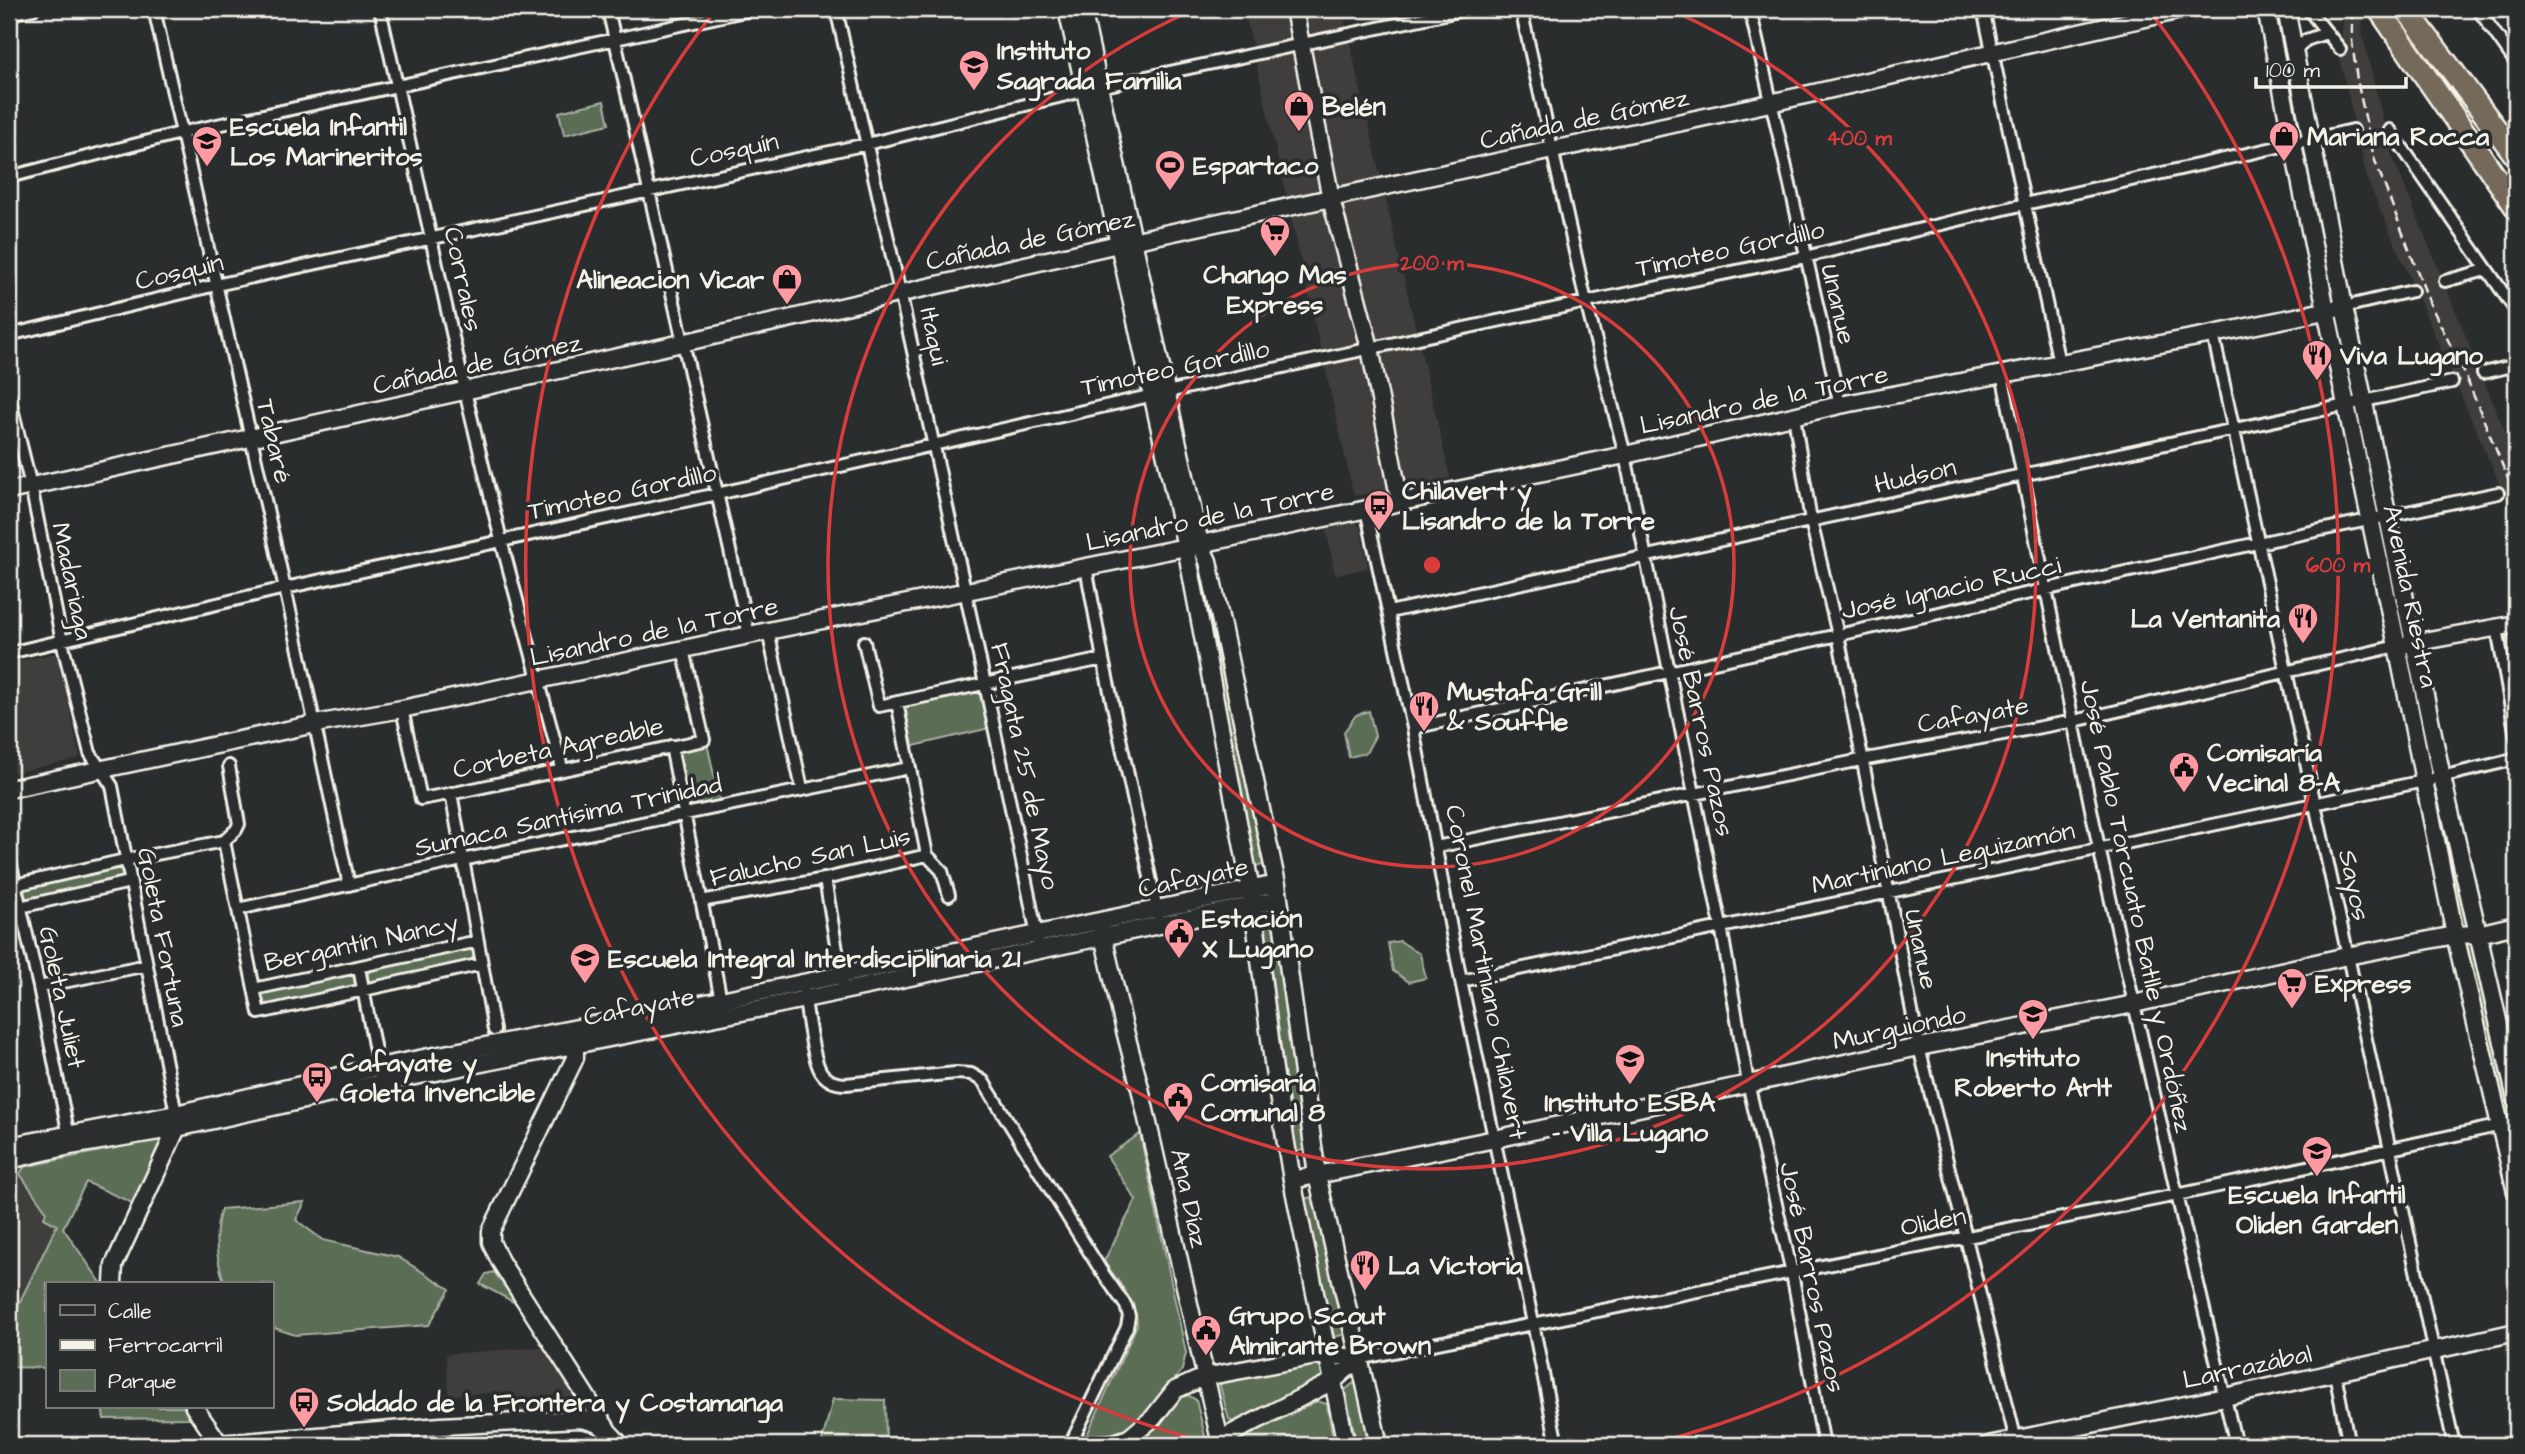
<svg xmlns="http://www.w3.org/2000/svg" width="2525" height="1454" font-family="'Architects Daughter',sans-serif">
<style>
.built{fill:#403c3c}
.green{fill:#5b6d57;stroke:#a8afa0;stroke-width:2}
.lines{fill:none;stroke-linecap:round;stroke-linejoin:round}
.street-casing{stroke:#f4f1e8;stroke-width:16}
.secondary-casing{stroke:#f4f1e8;stroke-width:21}
.highway-casing{stroke:#f4f1e8;stroke-width:26}
.street{stroke:#2a2d2e;stroke-width:10}
.secondary{stroke:#2a2d2e;stroke-width:16}
.highway{stroke:#746a5a;stroke-width:21}
.rail{stroke:#f4f1e8;stroke-width:2.5;stroke-dasharray:10 5;stroke-linecap:butt}
.ring{fill:none;stroke:#d93c3b;stroke-width:3.5}
.labels{text-anchor:middle;stroke-width:7;stroke-linejoin:round;paint-order:stroke}
.poi-label{font-size:26px;font-weight:bold;fill:#f4f1e8;stroke:#2a2d2e;text-anchor:start}
.street-label{font-size:26px;fill:#f4f1e8;stroke:#2a2d2e}
.centre{fill:#d93c3b;stroke:#2a2d2e;stroke-width:3.5}
.ring-label{font-size:21px;text-anchor:middle;font-weight:bold;fill:#d93c3b;stroke:#2a2d2e;stroke-width:7;stroke-linejoin:round;paint-order:stroke}
</style>
<rect width="100%" height="100%" fill="#2a2d2e"/>
<filter id="ink" filterUnits="userSpaceOnUse"><feTurbulence type="fractalNoise" baseFrequency=".0143" numOctaves="2"/><feDisplacementMap in="SourceGraphic" scale="14" xChannelSelector="R" yChannelSelector="G"/><feConvolveMatrix kernelMatrix="1 2 1 2 8 2 1 2 1" color-interpolation-filters="sRGB"/></filter>
<g filter="url(#ink)">
<!-- built -->
<path class="built" d="M1244,9H1342L1450,478L1354,496Z
M2344,9H2363L2362,33L2391,153L2516,459V522L2367,179L2340,58Z
M1355,522L1360,527L1368,568L1335,575L1326,528Z
M57,653L80,758L9,774V663Z
M20,1174L58,1224L9,1324V1176Z
M541,1347L548,1348L573,1390L576,1400L567,1409L507,1413L490,1393L449,1395L446,1354Z"/>
<!-- green -->
<path class="green" d="M2266,9H2286L2516,1099V1192Z
M604,101L609,124L564,135L559,112Z
M1204,563L1268,864L1254,867L1194,565Z
M2516,630V696L2505,643L2508,636Z
M985,682L994,727L905,748L897,702Z
M1369,711L1375,736L1366,753L1349,757L1344,732L1356,715Z
M707,743L720,803L690,811L677,751Z
M125,860L130,882L20,907L15,885Z
M1277,920L1309,1149L1294,1152L1265,922Z
M1400,941L1420,954L1426,978L1409,982L1393,971L1388,943Z
M468,948L474,953L471,962L372,984L368,981V973L372,969Z
M352,975L356,976L358,983L356,986L267,1005L259,1001V993L262,991Z
M1140,1134L1186,1353L1182,1370L1135,1429L1125,1434L1086,1437L1137,1325C1137,1301 1116,1280 1104,1261L1136,1200L1107,1156Z
M158,1139L162,1144L132,1203L86,1182L63,1228L102,1284H47V1368L9,1367V1324L57,1225L44,1218L46,1211L20,1174L24,1167Z
M1316,1196L1346,1334L1334,1337L1303,1199Z
M305,1202L296,1220L323,1240L398,1257L450,1289L429,1325L295,1335L271,1327V1284H225C216,1260 213,1235 221,1209Z
M494,1272L519,1305L480,1284L486,1274Z
M1316,1359L1322,1363L1325,1380L1239,1424L1229,1420L1220,1386L1225,1378Z
M1355,1382L1372,1445H1357L1345,1390Z
M1188,1395L1196,1400L1207,1444L1140,1445L1178,1399Z
M833,1399L885,1400L886,1441L821,1445Z
M1317,1401L1327,1404L1334,1445L1241,1444L1242,1439Z
M102,1407H183L190,1418L104,1419Z"/>
<g class="lines">
<!-- street casing -->
<g class="street-casing">
<path id="street" d="M154,9L298,646L349,885
M380,9L465,391L501,540L562,768
M608,9L749,635
M836,9C907,319 975,629 1038,940
M1521,9L1586,302L1625,455L1721,926L1748,1083L1792,1273L1824,1445
M1750,9L1840,405
M1983,9L2059,363
M2308,9L2340,49
M2478,9L2516,63
M9,14L33,9
M2295,51L2306,40L2326,33
M2390,130L2516,311
M9,177L180,133L754,9
M2445,281L2486,270
M2344,307L2412,291
M2213,334L2454,1445
M9,335L216,285L867,144L1099,87L1468,9
M2483,373L2516,365
M2002,374L2099,848L2177,1195L2236,1445
M9,396L31,486L62,642L90,753L112,786L176,1114
M1794,416L1811,521L1838,635L1919,1047L2017,1445
M1366,509L1413,728L1461,981L1533,1323L1557,1445
M1086,567L1103,659L1158,914
M1389,612L2452,382
M2497,628L2516,737
M768,631L802,789
M864,642L879,706L1103,659
M9,653L285,588L717,494L1167,392L1586,302L1805,257L2025,204L2353,130
M897,702L927,855L942,871L949,895
M402,709L421,799L459,792L704,740L683,650
M1413,728L2258,543L2498,493
M671,746L721,1000
M451,793L494,1030
M224,841L259,1013L482,964
M1436,847L1861,760L2074,721L2397,646
M9,857L39,987L70,1141
M825,879L842,980
M15,885L125,860L224,841L236,830L239,824L229,766
M701,901L825,879L927,855
M20,907L130,882
M238,909L462,860L909,768
M359,968L379,1071
M1461,981L2424,781L2516,759
M39,987L147,965
M254,989L478,941
M804,993C807,1011 812,1058 821,1072C827,1081 835,1084 846,1084L956,1073L971,1074L983,1081L1100,1269L1126,1306L1129,1316L1127,1327L1070,1445
M1358,1359L2177,1195L2516,1122
M2335,1373L2349,1445"/>
</g>
<!-- secondary casing -->
<g class="secondary-casing">
<path id="secondary" d="M1067,9L1186,547L1251,890L1274,1070L1292,1180L1346,1445
M1082,9L1200,544L1208,561L1277,884L1317,1175L1379,1445
M1294,9L1331,199L1370,348L1400,502
M2266,9L2326,310L2397,646L2455,935L2516,1192
M2286,9L2344,307L2442,777L2516,1099
M9,491L682,343L1118,244L1770,103L2185,9
M2407,644L2516,624
M9,789L315,724L402,709L768,631L1186,547L1625,455L1840,405L2213,334L2344,307
M1101,927L1124,1027L1140,1088L1221,1445
M575,1036V1058L491,1231V1242L500,1261L607,1429
M9,1146L176,1114L378,1067L721,1000L1277,884
M9,1160L70,1146L177,1128L390,1081L752,1010L1279,900
M1292,1180L1495,1139L1919,1047L2134,1004L2347,956L2455,935L2478,934L2516,925
M113,1284L114,1265L177,1128L176,1123
M194,1407L219,1443
M1219,1440L1333,1381L1358,1359
M205,1445L441,1426L578,1419C599,1421 608,1429 620,1445
M1084,1445L1114,1443L1129,1438L1153,1418L1175,1390L1204,1377L1327,1354L1358,1359
M1988,1445L2225,1397L2516,1332"/>
</g>
<!-- highway casing -->
<g class="highway-casing">
<path id="highway" d="M2379,9L2516,207
M2406,9L2516,156"/>
</g>
<!-- street -->
<use href="#street" class="street"/>
<!-- secondary -->
<use href="#secondary" class="secondary"/>
<!-- highway -->
<use href="#highway" class="highway"/>
<!-- rail -->
<path class="rail" d="M2352,9V41L2357,80L2374,158L2430,304L2463,370L2516,498"/>
</g>
</g>
<!-- distance rings -->
<g class="ring">
<circle cx="1432" cy="565" r="302"/>
<path d="M1668 9A604 604 0 1 1 1196 9"/>
<path d="M1213 1444A906 906 0 0 1 713 13M2151 13A906 906 0 0 1 1651 1444"/>
</g>
<!-- icons -->
<defs>
<g id="school-pin" transform="scale(1.575)"><path d="M0 17L-7.5 6A9.5 9.5 0 1 1 7.5 6Z" fill="#ff9aa2" stroke="#2a2d2e"/><path d="M0-5L7-2L0 1L-7-2ZM-4 1L0 2.5L4 1V4Q0 6-4 4Z" fill="#111"/></g>
<g id="shop-pin" transform="scale(1.575)"><path d="M0 17L-7.5 6A9.5 9.5 0 1 1 7.5 6Z" fill="#ff9aa2" stroke="#2a2d2e"/><path d="M-5-2.5h2.3a2.7 3.5 0 0 1 5.4 0H5L5.5 6h-11ZM-1.5-2.5h3a1.5 2.3 0 0 0-3 0Z" fill="#111"/></g>
<g id="stadium-pin" transform="scale(1.575)"><path d="M0 17L-7.5 6A9.5 9.5 0 1 1 7.5 6Z" fill="#ff9aa2" stroke="#2a2d2e"/><path d="M0-5a6.5 5 0 1 0 0 10a6.5 5 0 1 0 0-10ZM-3.5-1.8h7v3.6h-7Z" fill="#111"/></g>
<g id="supermarket-pin" transform="scale(1.575)"><path d="M0 17L-7.5 6A9.5 9.5 0 1 1 7.5 6Z" fill="#ff9aa2" stroke="#2a2d2e"/><path d="M-6-5.5h2.5l.6 2H6L4.5 2H-2.5L-4.4-4H-6ZM-1.5 3.2a1.3 1.3 0 1 0 .1 0ZM3 3.2a1.3 1.3 0 1 0 .1 0Z" fill="#111"/></g>
<g id="restaurant-pin" transform="scale(1.575)"><path d="M0 17L-7.5 6A9.5 9.5 0 1 1 7.5 6Z" fill="#ff9aa2" stroke="#2a2d2e"/><path d="M-5-6h1v4h1v-4h1v4h1v-4h1v5L-1.5 .5V6h-2V.5L-5-1ZM5-6V6H3V1.5H1.5Q1.5-4 5-6Z" fill="#111"/></g>
<g id="bus-pin" transform="scale(1.575)"><path d="M0 17L-7.5 6A9.5 9.5 0 1 1 7.5 6Z" fill="#ff9aa2" stroke="#2a2d2e"/><path d="M-5-6H5V4H4V6H2V4H-2V6H-4V4H-5ZM-3.5-4V0h7V-4ZM-3.5 1.2v1.5H-2V1.2ZM2 1.2v1.5H3.5V1.2Z" fill="#111"/></g>
<g id="civic-pin" transform="scale(1.575)"><path d="M0 17L-7.5 6A9.5 9.5 0 1 1 7.5 6Z" fill="#ff9aa2" stroke="#2a2d2e"/><path d="M-.6-6.5H3V-4.5H.6V-3L4-1V1h2V6H-6V1h2V-1L-.6-3ZM-1.2 2.5V6h2.4V2.5Z" fill="#111"/></g>
</defs>
<g fill-rule="evenodd">
<use href="#school-pin" x="974" y="65"/>
<use href="#shop-pin" x="1299" y="106"/>
<use href="#shop-pin" x="2284" y="136"/>
<use href="#school-pin" x="207" y="141"/>
<use href="#stadium-pin" x="1170" y="165"/>
<use href="#supermarket-pin" x="1275" y="231"/>
<use href="#shop-pin" x="787" y="279"/>
<use href="#restaurant-pin" x="2317" y="355"/>
<use href="#bus-pin" x="1379" y="505"/>
<use href="#restaurant-pin" x="2303" y="618"/>
<use href="#restaurant-pin" x="1424" y="706"/>
<use href="#civic-pin" x="2184" y="767"/>
<use href="#civic-pin" x="1179" y="933"/>
<use href="#school-pin" x="585" y="958"/>
<use href="#supermarket-pin" x="2292" y="983"/>
<use href="#school-pin" x="2033" y="1014"/>
<use href="#school-pin" x="1630" y="1059"/>
<use href="#bus-pin" x="317" y="1077"/>
<use href="#civic-pin" x="1178" y="1097"/>
<use href="#school-pin" x="2317" y="1151"/>
<use href="#restaurant-pin" x="1365" y="1265"/>
<use href="#civic-pin" x="1206" y="1330"/>
<use href="#bus-pin" x="304" y="1402"/>
</g>
<g class="labels">
<!-- poi labels -->
<g class="poi-label">
<text x="997" y="59">Instituto<tspan x="997" dy="30">Sagrada Familia</tspan></text>
<text x="1322" y="115">Belén</text>
<text x="230" y="135">Escuela Infantil<tspan x="230" dy="30">Los Marineritos</tspan></text>
<text x="2307" y="145">Mariana Rocca</text>
<text x="1193" y="174">Espartaco</text>
<text x="1275" y="283" text-anchor="middle">Chango Mas<tspan x="1275" dy="30">Express</tspan></text>
<text x="764" y="288" text-anchor="end">Alineacion Vicar</text>
<text x="2340" y="364">Viva Lugano</text>
<text x="1402" y="499">Chilavert y<tspan x="1402" dy="30">Lisandro de la Torre</tspan></text>
<text x="2280" y="627" text-anchor="end">La Ventanita</text>
<text x="1447" y="700">Mustafa Grill<tspan x="1447" dy="30">&amp; Souffle</tspan></text>
<text x="2207" y="761">Comisaría<tspan x="2207" dy="30">Vecinal 8-A</tspan></text>
<text x="1202" y="927">Estación<tspan x="1202" dy="30">X Lugano</tspan></text>
<text x="608" y="967">Escuela Integral Interdisciplinaria 21</text>
<text x="2315" y="992">Express</text>
<text x="2033" y="1066" text-anchor="middle">Instituto<tspan x="2033" dy="30">Roberto Arlt</tspan></text>
<text x="340" y="1071">Cafayate y<tspan x="340" dy="30">Goleta Invencible</tspan></text>
<text x="1201" y="1091">Comisaría<tspan x="1201" dy="30">Comunal 8</tspan></text>
<text x="1630" y="1111" text-anchor="middle">Instituto ESBA<tspan x="1630" dy="30">- Villa Lugano</tspan></text>
<text x="2317" y="1203" text-anchor="middle">Escuela Infantil<tspan x="2317" dy="30">Oliden Garden</tspan></text>
<text x="1388" y="1274">La Victoria</text>
<text x="1229" y="1324">Grupo Scout<tspan x="1229" dy="30">Almirante Brown</tspan></text>
<text x="327" y="1411">Soldado de la Frontera y Costamanga</text>
</g>
<!-- street labels -->
<g class="street-label">
<text transform="translate(1584 118) rotate(-12)" y="9">Cañada de Gómez</text>
<text transform="translate(734 149) rotate(-12)" y="9">Cosquín</text>
<text transform="translate(1030 239) rotate(-12)" y="9">Cañada de Gómez</text>
<text transform="translate(1730 248) rotate(-12)" y="9">Timoteo Gordillo</text>
<text transform="translate(179 271) rotate(-13)" y="9">Cosquín</text>
<text transform="translate(464 279) rotate(78)" y="9">Corrales</text>
<text transform="translate(1839 304) rotate(77)" y="9">Unanue</text>
<text transform="translate(935 336) rotate(78)" y="9">Itaqui</text>
<text transform="translate(477 363) rotate(-12)" y="9">Cañada de Gómez</text>
<text transform="translate(1175 367) rotate(-12)" y="9">Timoteo Gordillo</text>
<text transform="translate(1764 399) rotate(-12)" y="9">Lisandro de la Torre</text>
<text transform="translate(275 441) rotate(77)" y="9">Tabaré</text>
<text transform="translate(1915 475) rotate(-13)" y="9">Hudson</text>
<text transform="translate(622 491) rotate(-12)" y="9">Timoteo Gordillo</text>
<text transform="translate(1210 516) rotate(-12)" y="9">Lisandro de la Torre</text>
<text transform="translate(73 581) rotate(78)" y="9">Madariaga</text>
<text transform="translate(1951 587) rotate(-12)" y="9">José Ignacio Rucci</text>
<text transform="translate(2411 596) rotate(78)" y="9">Avenida Riestra</text>
<text transform="translate(654 631) rotate(-12)" y="9">Lisandro de la Torre</text>
<text transform="translate(1973 714) rotate(-10)" y="9">Cafayate</text>
<text transform="translate(1702 721) rotate(78)" y="9">José Barros Pazos</text>
<text transform="translate(558 747) rotate(-12)" y="9">Corbeta Agreable</text>
<text transform="translate(1026 766) rotate(78)" y="9">Fragata 25 de Mayo</text>
<text transform="translate(568 815) rotate(-12)" y="9">Sumaca Santísima Trinidad</text>
<text transform="translate(810 856) rotate(-12)" y="9">Falucho San Luis</text>
<text transform="translate(1943 857) rotate(-12)" y="9">Martiniano Leguizamón</text>
<text transform="translate(1193 877) rotate(-12)" y="9">Cafayate</text>
<text transform="translate(2355 885) rotate(78)" y="9">Sayos</text>
<text transform="translate(2137 906) rotate(78)" y="9">José Pablo Torcuato Batlle y Ordóñez</text>
<text transform="translate(164 937) rotate(79)" y="9">Goleta Fortuna</text>
<text transform="translate(361 942) rotate(-12)" y="9">Bergantín Nancy</text>
<text transform="translate(1922 949) rotate(78)" y="9">Unanue</text>
<text transform="translate(1487 972) rotate(79)" y="9">Coronel Martiniano Chilavert</text>
<text transform="translate(63 997) rotate(78)" y="9">Goleta Juliet</text>
<text transform="translate(639 1006) rotate(-11)" y="9">Cafayate</text>
<text transform="translate(1899 1027) rotate(-12)" y="9">Murguiondo</text>
<text transform="translate(1190 1198) rotate(78)" y="9">Ana Díaz</text>
<text transform="translate(1933 1221) rotate(-11)" y="9">Oliden</text>
<text transform="translate(1813 1277) rotate(78)" y="9">José Barros Pazos</text>
<text transform="translate(2247 1366) rotate(-12)" y="9">Larrazábal</text>
</g>
</g>
<circle cx="1432" cy="565" r="10" class="centre"/>
<g class="ring-label">
<text x="1859" y="145">400 m</text>
<text x="1432" y="270">200 m</text>
<text x="2338" y="572">600 m</text>
</g>
<!-- margin -->
<rect width="2525" height="1454" fill="none" stroke="#2a2d2e" stroke-width="35"/>
<rect x="18" y="18" width="2490" height="1419" fill="none" stroke="#f4f1e8" stroke-width="2.5" filter="url(#ink)"/>
<!-- legend -->
<rect x="46" y="1282" width="228" height="126" fill="#2a2d2e" stroke="#7b7b78" stroke-width="2"/>
<rect x="60" y="1305" width="35" height="10" fill="#2a2d2e" stroke="#7b7b78" stroke-width="2"/>
<text x="108" y="1318" font-size="21" fill="#f4f1e8">Calle</text>
<rect x="60" y="1340" width="35" height="10" fill="#f4f1e8" stroke="#7b7b78" stroke-width="2"/>
<text x="108" y="1352" font-size="21" fill="#f4f1e8">Ferrocarril</text>
<rect x="60" y="1370" width="35" height="21" fill="#5b6d57" stroke="#7b7b78" stroke-width="2"/>
<text x="108" y="1388" font-size="21" fill="#f4f1e8">Parque</text>
<!-- scale -->
<path d="M2256 77v10h150v-10" fill="none" stroke="#f4f1e8" stroke-width="3.5"/>
<text x="2266" y="77" font-size="21" fill="#f4f1e8" stroke="#2a2d2e" stroke-width="5" paint-order="stroke">100 m</text>
</svg>
